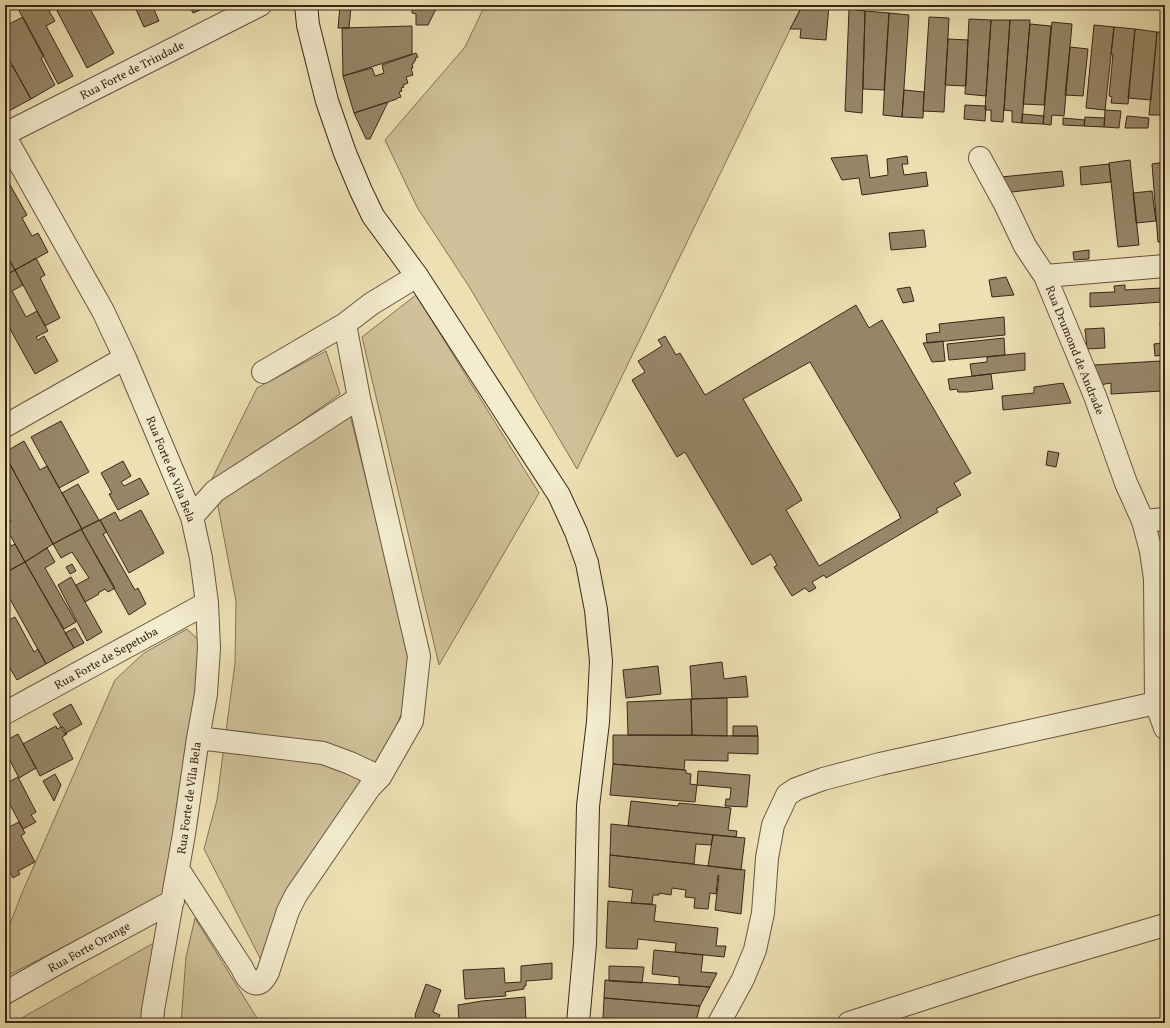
<svg xmlns="http://www.w3.org/2000/svg" width="1170" height="1028" font-family="Vollkorn,serif">
<style>
.green{fill:#cfc199;stroke:#847359}
.building{fill:#978769;stroke:#3a2519;fill-rule:evenodd}
.lines{fill:none;stroke-linecap:round;stroke-linejoin:round}
.minor-casing{stroke:#675440;stroke-width:24}
.secondary-casing{stroke:#3a2519;stroke-width:24}
.minor{stroke:#f3ecce;stroke-width:22}
.secondary{stroke:#f3ecce;stroke-width:22}
.labels{text-anchor:middle;stroke-width:3;stroke-linejoin:round;paint-order:stroke}
.street-label{font-size:12px;fill:#3a2519;stroke:#f3ecce}
</style>
<rect width="100%" height="100%" fill="#ede1b3"/>
<filter id="stains"><feTurbulence type="fractalNoise" baseFrequency=".005" numOctaves="4"/><feColorMatrix values="0 0 0 0 .2 0 0 0 0 .09 0 0 0 0 .02 0 0 0 .5 -.17"/></filter>
<radialGradient id="worn" r=".72"><stop offset=".6" stop-color="#630" stop-opacity="0"/><stop offset="1" stop-color="#630" stop-opacity=".3"/></radialGradient>
<!-- green -->
<path class="green" d="M485,5H802L577,469L470,288L417,207L385,140L465,47Z
M416,295L539,493L439,665L362,337Z
M326,351L340,394L208,487L257,388Z
M350,415L410,657L405,705L389,744L299,871L261,960L204,849L217,800L235,663L236,601L217,501Z
M187,629L201,642L197,703L163,896L5,977V937L22,893L115,680L144,653Z
M195,918L260,1023H181L186,957Z
M157,941L147,1023H13Z"/>
<!-- building -->
<path class="building" d="M16,5H23L25,9L31,5H54L55,7L49,11L55,21L46,26L73,76L58,84Z
M54,5H88L114,53L87,68Z
M134,5H152L159,21L144,27Z
M189,5H203L205,8L193,13Z
M412,5H438L428,25H416V14L412,13Z
M803,5H829L826,40L800,38L801,29H790Z
M340,6L351,7L349,28H338Z
M849,9L865,11L862,113L845,111Z
M865,11L889,13L884,90L863,89Z
M889,13L909,15L902,117L883,115Z
M23,17L44,56L41,58L55,85L31,99L5,52V26Z
M929,17L949,18L944,112L923,111Z
M969,19L991,20L986,96L965,94Z
M991,20H1010L1003,122L991,121V110H985Z
M1010,20H1030L1022,123L1012,122V111L1004,110Z
M1052,22L1072,24L1064,116L1052,115L1051,125L1043,124Z
M1030,24L1051,26L1044,105L1023,104Z
M1094,25L1114,27L1105,110L1086,108Z
M412,26V54L343,76L342,28Z
M1114,27L1135,29L1128,104L1111,103L1112,97L1109,96L1113,54H1111Z
M1135,29L1157,32L1151,100L1128,98Z
M1157,32H1165V115H1149Z
M948,39L968,40L966,86L945,85Z
M1070,47L1088,49L1083,96L1065,95Z
M416,53L418,57L415,58L416,60L414,61V63L412,64L413,68H411L413,75L406,77L408,83L403,85L404,87L401,88L402,91L399,92L401,97L397,98V99L354,113L343,76L372,68L375,76L384,73L382,65Z
M12,65L31,99L5,113V69Z
M904,90L924,92L923,118L902,117Z
M388,102L370,139H366L354,113Z
M965,105L986,106L985,121L964,119Z
M1105,110L1121,111L1119,128L1104,127Z
M1022,114L1044,116L1043,124L1022,123Z
M1127,116L1149,118L1148,128H1125Z
M1085,117L1105,118L1104,127L1084,126Z
M1063,118L1085,120L1084,126L1063,125Z
M867,155L870,178L888,175L887,159L907,156L908,164H902L904,175L926,172L928,186L862,195L859,178L842,180L831,158Z
M1130,160L1139,245L1118,247L1109,163Z
M1165,162V242H1158L1152,164Z
M1109,164L1111,182L1081,185L1080,167Z
M1062,171L1064,186L1003,193L1001,177Z
M5,176L27,215L22,218L32,236L38,233L48,252L15,270L5,252Z
M1152,191L1156,221L1136,223L1133,193Z
M924,230L926,247L891,250L889,233Z
M1089,250V259L1074,260L1073,252Z
M5,252L15,270L5,276Z
M36,258L45,275L40,278L60,318L45,326L15,270Z
M15,270L23,285L12,291L26,317L37,311L48,331L36,337L38,340L44,336L58,361L35,374L5,320V276Z
M1006,277L1014,295L992,297L989,280Z
M1125,285V290L1161,288L1162,302L1090,307V293L1115,292L1114,286Z
M910,287L914,301L903,303L897,289Z
M856,305L869,328L882,320L971,473L954,483L961,495L936,509L938,512L826,578L824,575L812,582L816,588L809,592L805,588L792,596L774,567L777,565L771,554L752,565L685,452L677,457L632,380L645,372L638,361L662,346L658,340L665,336L676,355L680,353L705,395ZM810,362L900,515H899L901,518L819,566L786,510L802,500L743,399Z
M1004,317L1005,335L927,343L926,334L940,332L939,324Z
M1165,322V343H1162L1160,323Z
M1104,328L1105,348L1087,349L1085,329Z
M1004,338L1005,355L949,360L947,344Z
M943,341L945,361L932,362L923,343Z
M1162,343H1165V355L1155,356L1154,344Z
M1025,353V370L972,376L970,364L987,362V357Z
M1160,361L1162,391L1111,394V383L1099,385L1094,365Z
M1162,361H1165V395H1162Z
M991,374L993,389L967,392H958L957,389L950,390L948,379Z
M1063,383L1071,403L1003,410L1002,396L1034,393V387Z
M61,421L89,472L59,488L31,437Z
M24,441L40,470L47,466L82,529L53,544L5,455V452Z
M1048,451L1059,453L1056,467L1046,465Z
M5,455L53,544L25,562L5,526L11,521L5,510Z
M123,461L131,476L121,482L124,486L140,478L149,494L118,510L109,494L112,493L101,473Z
M78,484L99,520L82,529L62,493Z
M141,510L164,553L129,573L100,520L115,512L120,521Z
M100,520L107,532L103,534L135,590L138,588L146,604L129,615L81,529Z
M81,529L115,588L108,592L105,589L98,593L99,594L85,602L76,585L89,578L72,552L61,558L53,544Z
M5,535L11,546L15,544L25,562L5,573Z
M47,548L55,562L45,568L76,622L64,629L25,562Z
M25,562L74,648L46,664L5,590V573Z
M72,564L76,571L70,574L66,567Z
M71,577L102,632L87,641L58,585Z
M15,617L34,652L38,649L46,664L17,680L5,660V622Z
M75,628L84,643L74,648L65,633Z
M722,662L724,679L746,676L748,697L692,699L690,666Z
M658,666L661,694L626,698L623,670Z
M727,698V736L692,735L691,699Z
M691,699L692,735H628L627,702Z
M71,704L82,724L66,733L63,727H61L53,714Z
M56,726L57,729L61,727L65,734L66,733L67,734L62,737L73,759L40,776L23,744Z
M733,726H757L758,736H733Z
M18,734L36,768L19,778L5,751V741Z
M613,735L758,736V754L728,753V761L685,760L684,770L613,764Z
M613,764L686,770V773L691,774L690,784L697,785L695,802L610,795Z
M698,771L750,775L747,807L725,806L726,799H730L731,788L697,785Z
M55,774L61,785L54,801L43,781Z
M18,777L36,812L31,815L36,822L23,829L5,795V784Z
M631,801L678,806L679,803L731,808L728,830L737,831L736,837L628,826Z
M19,822L25,833L21,836L35,862L18,871L20,874L13,878L5,864V827L8,825L9,827Z
M611,824L713,835L711,845L696,844L694,864L610,855Z
M713,835L745,838L741,870L708,866Z
M610,855L745,870L741,914L715,910L719,876L718,875L716,894L710,893L708,909L694,908L695,898L685,897L686,890L672,888L671,895L659,893V895H653L652,904L631,903L633,890L609,887Z
M608,901L656,905L654,921L718,928L716,946H726L724,957L675,952L676,943L638,939L637,949L606,948Z
M654,950L703,955L701,972L717,973L710,987L679,985V977L652,974Z
M552,963V979L526,981V986H524V989L505,992L506,996L465,999L463,970L504,968L505,983L521,982V966Z
M609,966L644,967L642,983L609,981Z
M605,980L699,986L710,987L700,1006L604,998Z
M426,984L441,990L433,1012L440,1015L437,1021L431,1019V1023H417L415,1015Z
M525,997L526,1023L459,1022L458,1005L482,1001Z
M604,998L700,1006L696,1021L603,1018Z"/>
<g class="lines">
<!-- minor casing -->
<g class="minor-casing">
<path id="minor" d="M5,134L260,5
M5,137L103,311L125,358L192,517L201,558L207,603L209,648L206,694L198,738L184,834L153,1010L152,1023
M980,158L1005,204L1025,246L1045,276L1095,396L1126,483L1143,521L1151,551L1155,579L1156,703L1165,728
M1045,276L1165,266
M263,372L345,324
M359,398L419,656L412,721L380,777
M5,426L125,358
M192,517L215,491L359,398L345,324L371,304L417,276
M1143,521L1165,519
M5,713L207,603
M178,869L242,968C249,984 259,991 268,972L288,911L296,895L370,787L380,777L350,763L323,753L198,738
M5,993L58,963L173,901
M719,1023L743,979L755,950L763,913L767,858L773,825L787,795L796,789L823,779L880,764L1156,703
M849,1023L1022,967L1165,925"/>
</g>
<!-- secondary casing -->
<g class="secondary-casing">
<path id="secondary" d="M306,5L308,25L327,101L345,153L361,191L373,216L417,276L559,495L576,532L587,563L596,610L601,661L598,722L588,806L585,944L578,1023"/>
</g>
<!-- minor -->
<use href="#minor" class="minor"/>
<!-- secondary -->
<use href="#secondary" class="secondary"/>
</g>
<g class="labels">
<!-- street labels -->
<g class="street-label">
<text transform="translate(132 70) rotate(-27)" y="4">Rua Forte de Trindade</text>
<text transform="translate(1075 350) rotate(68)" y="4">Rua Drumond de Andrade</text>
<text transform="translate(171 469) rotate(68)" y="4">Rua Forte de Vila Bela</text>
<text transform="translate(106 658) rotate(-29)" y="4">Rua Forte de Sepetuba</text>
<text transform="translate(189 798) rotate(-82)" y="4">Rua Forte de Vila Bela</text>
<text transform="translate(89 947) rotate(-29)" y="4">Rua Forte Orange</text>
</g>
</g>
<!-- margin -->
<rect width="1170" height="1028" fill="none" stroke="#ede1b3" stroke-width="20"/>
<rect x="6" y="6" width="1158" height="1016" fill="none" stroke="#3a2519" stroke-width="2"/>
<rect x="10" y="10" width="1150" height="1008" fill="none" stroke="#3a2519"/>
<rect width="100%" height="100%" filter="url(#stains)"/>
<rect width="100%" height="100%" fill="url(#worn)"/>
</svg>
